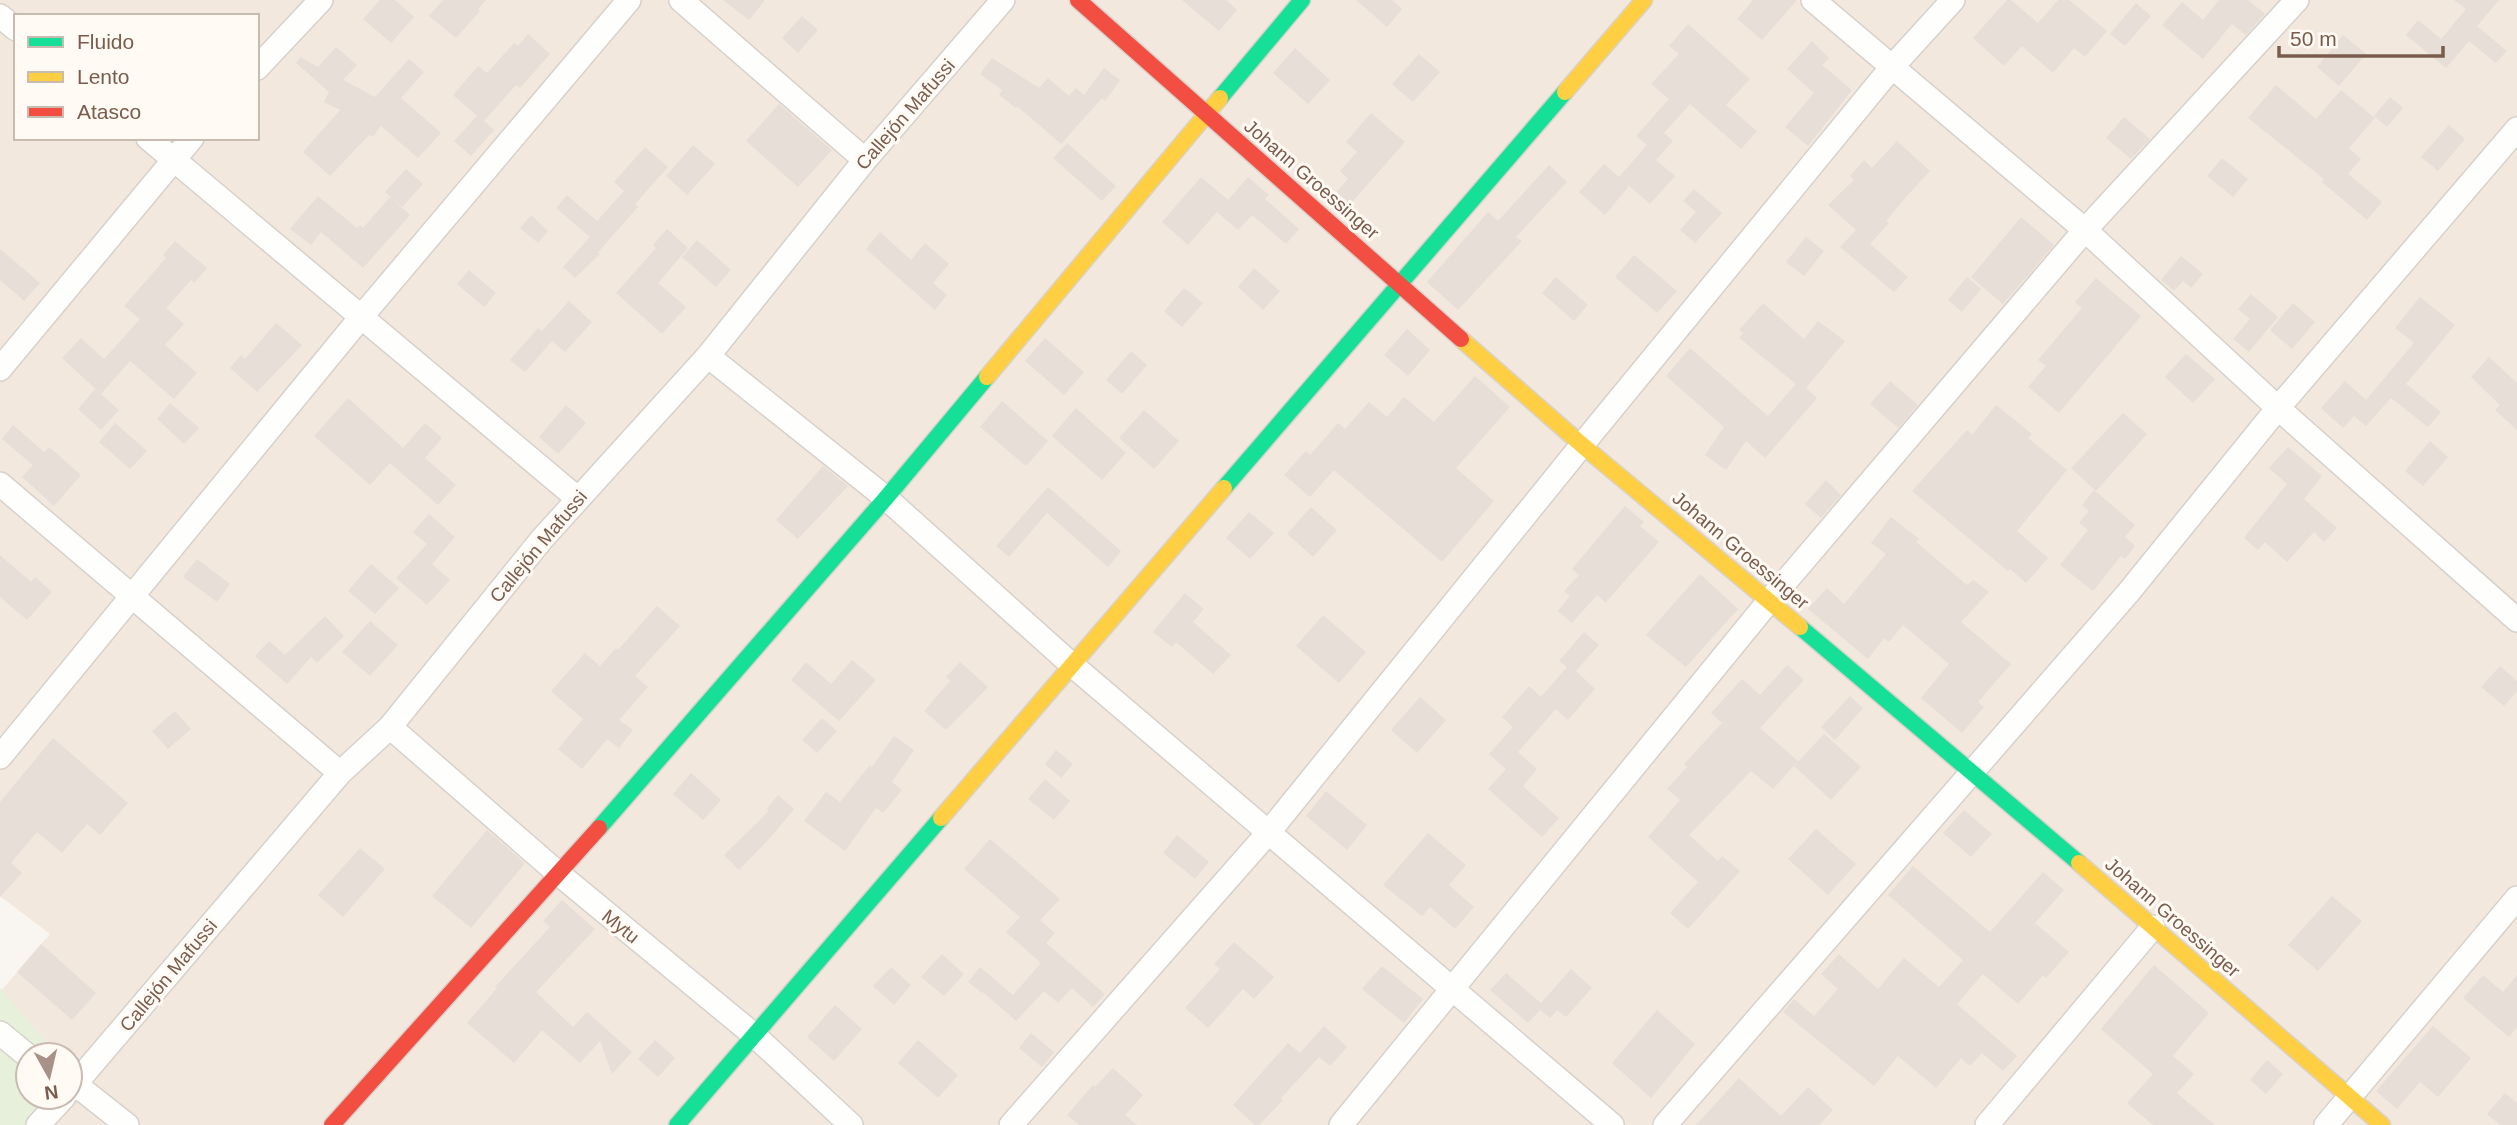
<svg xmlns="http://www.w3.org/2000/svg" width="2517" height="1125" font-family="Helvetica,sans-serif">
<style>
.residential{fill:#f2e8de;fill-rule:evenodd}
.green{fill:#e7f0db}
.building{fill:#e6ded7}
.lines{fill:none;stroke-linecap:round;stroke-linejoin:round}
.street-casing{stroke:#d7d1cb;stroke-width:26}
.fast-casing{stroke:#d9d2cb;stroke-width:19}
.slow-casing{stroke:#d9d2cb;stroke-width:19}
.jam-casing{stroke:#d9d2cb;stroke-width:19}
.street{stroke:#fefefd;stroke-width:23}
.fast{stroke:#16e098;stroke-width:16}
.slow{stroke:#ffcf43;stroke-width:16}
.jam{stroke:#f24e42;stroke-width:16}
.labels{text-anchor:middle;stroke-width:6;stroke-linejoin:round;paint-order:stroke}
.street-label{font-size:19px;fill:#7a5c4d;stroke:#fffaf3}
</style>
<rect width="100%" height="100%" fill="#f9f5f0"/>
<!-- residential -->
<path class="residential" d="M0,0H2517V1125H0V992L50,934L0,896ZM16,16H257V138H16ZM28,1055H70V1097H28Z"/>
<!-- green -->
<path class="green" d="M0,988L50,1046L52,1055H28V1097H50L34,1125H0Z"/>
<!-- building -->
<path class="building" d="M380,0H395L414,17L391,43L363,19Z
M443,0H486L478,9L480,11L456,38L429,16Z
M723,0H765L749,20Z
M1182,0H1226L1237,10L1219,31Z
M1356,0H1392L1402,9L1387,27Z
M1753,0H1797L1762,40L1737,19Z
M2007,0H2011L2038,23L2058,0H2069L2107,31L2085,57L2074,48L2053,73L2022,46L2004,66L1973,38Z
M2219,0H2248L2265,14L2246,35L2232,24L2203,59L2162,25L2182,2L2203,20Z
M2454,0H2499L2477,26L2507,51L2496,63L2469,41L2446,68L2406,35L2418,20L2441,39L2466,9Z
M2136,3L2151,16L2125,46L2110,34Z
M802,16L818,30L798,53L782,38Z
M1688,24L1750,79L1726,105L1757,131L1741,149L1690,104L1664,133L1673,141L1656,160L1675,176L1650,204L1619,177L1647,145L1636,136L1669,99L1651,84L1679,54L1669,46Z
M528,34L550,54L520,88L516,85L484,121L494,130L471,156L454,141L477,116L482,120L453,95L478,66L487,73L514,43L518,46Z
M2343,35L2366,54L2339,86L2317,67Z
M1812,41L1829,58L1822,65L1852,90L1808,146L1785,127L1814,93L1787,69Z
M336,47L357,65L343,80L375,97L409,59L424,72L401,98L441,133L418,158L381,126L373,137L369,135L330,176L303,152L340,110L324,102L329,92L296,63L300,57L318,67Z
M1295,48L1330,80L1308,104L1273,73Z
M1419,54L1440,72L1413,102L1392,84Z
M992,58L1039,88L1048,78L1069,96L1076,88L1084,95L1104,68L1120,80L1105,101L1102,98L1061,144L1017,106L1016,108L999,95L1002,90L980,74Z
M2276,85L2316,119L2341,90L2375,118L2349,148L2361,159L2348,174L2382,202L2367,220L2322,182L2324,179L2248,118Z
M2390,97L2403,108L2387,127L2374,116Z
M779,104L832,150L798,187L746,141Z
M1371,113L1405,142L1345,210L1331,198L1348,179L1340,171L1357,152L1346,142Z
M2124,117L2150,139L2131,159L2106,138Z
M2449,125L2465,139L2438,171L2421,157Z
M1897,141L1930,171L1906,197L1886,221L1889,223L1870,244L1908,277L1894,292L1840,247L1856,230L1828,205L1854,180L1850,176L1864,160L1872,168Z
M1067,143L1116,186L1102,201L1053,158Z
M693,145L715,164L687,195L666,176Z
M645,147L668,167L635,204L638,207L598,252L600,254L575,278L563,267L590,237L556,208L567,195L597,221L624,191L614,182Z
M2222,158L2248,179L2233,197L2207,176Z
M1604,164L1629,186L1605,215L1579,192Z
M1549,165L1567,182L1516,237L1522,241L1458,310L1427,282L1488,212L1498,221Z
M406,169L423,184L402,207L385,192Z
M1201,177L1228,200L1248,177L1269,195L1265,199L1299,229L1286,244L1252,215L1238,230L1217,212L1188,245L1162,222Z
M1694,189L1722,213L1695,243L1680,230L1696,212L1683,201Z
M318,196L357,228L360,225L363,228L390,197L410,215L363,268L321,232L311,245L290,229Z
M531,215L548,231L538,243L520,228Z
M2021,217L2054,245L2003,304L1971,277Z
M667,229L688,248L658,283L686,307L662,334L616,293L656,248L653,245Z
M880,232L911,260L925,243L949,264L933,283L947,295L935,310L866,249Z
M1806,237L1824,251L1804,276L1786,262Z
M697,240L731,270L716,287L682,257Z
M175,241L207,268L194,283L191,280L166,308L184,324L165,345L197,373L174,399L130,361L101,394L62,358L81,338L104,359L140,319L124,306L166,258L163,255Z
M0,249L40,283L24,301L0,280Z
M1634,255L1677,291L1657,313L1615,277Z
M2181,256L2203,274L2191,288L2183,281L2174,291L2161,280Z
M1254,268L1280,291L1263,310L1238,287Z
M469,270L496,293L484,307L457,284Z
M1556,277L1588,305L1574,321L1542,293Z
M1967,277L1981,289L1962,312L1948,300Z
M2096,278L2141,316L2059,413L2028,387L2046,366L2038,360L2082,308L2075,302Z
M1184,288L1203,303L1182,327L1164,311Z
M2251,294L2278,317L2249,352L2233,339L2250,319L2238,309Z
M2420,297L2455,325L2406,384L2441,412L2428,427L2391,398L2366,426L2354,416L2343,428L2321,408L2345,381L2366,400L2414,343L2395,328Z
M569,301L592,322L565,352L552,341L525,372L510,360L538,328L542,331Z
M1763,303L1804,339L1818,321L1845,341L1806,388L1817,398L1765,458L1746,441L1726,470L1705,455L1724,427L1666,376L1690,348L1768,416L1796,384L1739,338L1743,333L1739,330Z
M2293,303L2315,322L2292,349L2270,330Z
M276,323L302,345L257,392L230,368L241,355L245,359Z
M1407,329L1430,350L1408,376L1384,355Z
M1045,338L1084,372L1064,395L1025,361Z
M1131,351L1147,365L1122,394L1106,380Z
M2186,354L2215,379L2193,403L2165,377Z
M2489,357L2517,383V430L2495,410L2500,405L2471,377Z
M1475,376L1510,407L1456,468L1494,501L1442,562L1334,470L1310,497L1284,475L1306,451L1310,455L1338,423L1345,429L1369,402L1387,417L1404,397L1434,422Z
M1890,381L1918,405L1898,428L1870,404Z
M95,389L119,410L101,430L78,409Z
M348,398L403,448L425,423L442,438L425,458L456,485L438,505L390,463L370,485L314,436Z
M1002,401L1048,441L1026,466L980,427Z
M170,403L199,428L184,444L157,419Z
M566,405L586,423L558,454L539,437Z
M1996,405L2032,434L2028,438L2067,470L2017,531L2048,558L2026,583L2010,569L2008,571L1912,491L1967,430L1972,435Z
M1076,408L1126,453L1102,480L1052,436Z
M1144,410L1179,441L1154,469L1119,438Z
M2123,413L2147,434L2096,491L2071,468Z
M115,423L147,451L130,469L99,442Z
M13,425L44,452L49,447L81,475L54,506L22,477L33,465L2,439Z
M2430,441L2448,457L2423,486L2405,471Z
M2288,447L2322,476L2304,499L2337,528L2324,542L2314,532L2287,562L2265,542L2258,550L2244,538L2287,484L2269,468Z
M823,466L848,486L798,539L776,520Z
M1826,480L1841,495L1821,518L1805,504Z
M1048,487L1121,551L1108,567L1047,513L1009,557L996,546Z
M2094,490L2135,525L2125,537L2135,546L2125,559L2121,556L2093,591L2060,565L2088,530L2079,523L2089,511L2082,505Z
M1625,506L1644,522L1640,526L1659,542L1607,601L1606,603L1597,595L1572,623L1558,611L1570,596L1564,591L1579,575L1572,569Z
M1311,507L1337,530L1313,557L1287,534Z
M1249,512L1274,533L1250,559L1226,538Z
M429,514L455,537L432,564L450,580L427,605L396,578L427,544L413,532Z
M1891,517L1919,539L1916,542L1967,585L1973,580L1989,592L1961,622L2011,664L1978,702L1984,707L1962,733L1921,698L1949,664L1903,625L1889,642L1884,638L1868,659L1808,609L1827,588L1844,604L1886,554L1871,543Z
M0,555L31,582L35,577L52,592L27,620L0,597Z
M197,559L230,584L217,602L183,577Z
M371,564L399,588L375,614L348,591Z
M1700,574L1738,609L1686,667L1646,635Z
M1185,593L1204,609L1193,622L1231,655L1213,674L1176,642L1172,647L1153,632Z
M657,606L680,626L635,676L648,687L619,720L633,730L619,748L607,739L582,769L558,749L583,719L551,691L585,653L600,666L616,648L618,650Z
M1323,615L1366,652L1339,683L1296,646Z
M325,616L344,636L317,663L311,657L287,684L255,656L269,641L285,655Z
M370,621L398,645L370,676L342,652Z
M1584,632L1599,645L1576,671L1595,689L1568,720L1556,709L1518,752L1537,769L1523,786L1559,818L1542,837L1488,789L1506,769L1489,754L1513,727L1502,717L1529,686L1541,697L1567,667L1559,661Z
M852,660L876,680L839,721L791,680L806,662L831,684Z
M960,662L988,687L946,730L924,711L950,681L946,677Z
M1787,665L1804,680L1760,728L1798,761L1773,789L1751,771L1689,835L1718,861L1722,856L1740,871L1688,929L1670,913L1698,882L1648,837L1680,800L1667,789L1687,767L1684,764L1722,723L1711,713L1742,679L1760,695Z
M2500,666L2517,681V691L2504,706L2481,687Z
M1850,696L1863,708L1835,740L1821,727Z
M1420,697L1446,720L1417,753L1391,730Z
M175,711L191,729L168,749L152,731Z
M822,718L837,731L817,753L802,740Z
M1824,734L1861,767L1831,800L1794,766Z
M894,736L914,750L892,782L902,790L883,813L876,808L845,851L804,821L826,792L840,802L870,765L872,767Z
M53,738L128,803L100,835L87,824L62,853L37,832L11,863L22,873L0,897V802Z
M1056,750L1073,764L1061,778L1045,764Z
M691,773L721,800L703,820L673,794Z
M1045,779L1070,801L1054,820L1028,799Z
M1326,791L1367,825L1347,850L1306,816Z
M778,795L794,809L770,838L739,870L724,855L769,811L767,809Z
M1964,810L1992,834L1971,857L1943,833Z
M1816,829L1856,864L1828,895L1788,859Z
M487,830L525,863L471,928L432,896Z
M1428,833L1466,865L1449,885L1474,907L1455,929L1430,907L1422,916L1383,885Z
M1177,835L1209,862L1195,879L1163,853Z
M990,839L1060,899L1040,920L1055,933L1046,943L1105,994L1093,1007L1072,988L1058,1003L1044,991L1016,1021L983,992L982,993L968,982L980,967L1013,995L1041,963L1006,932L1020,917L964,869Z
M360,848L385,869L343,917L318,895Z
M1913,866L1990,932L2043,872L2064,890L2035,923L2069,952L2046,978L2043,975L2018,1004L1983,974L1957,1004L2017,1056L2003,1071L1982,1053L1970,1066L1961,1058L1936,1088L1898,1056L1874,1086L1783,1012L1794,999L1814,1016L1838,989L1821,974L1839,954L1878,989L1904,958L1939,987L1963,960L1888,895Z
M2332,896L2362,921L2318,971L2288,945Z
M562,900L595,929L536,992L573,1027L587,1012L632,1052L612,1074L600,1041L580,1063L542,1030L514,1063L467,1023L497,988L495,987L550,927L543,921Z
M1234,942L1274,977L1254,999L1243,989L1208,1028L1185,1008L1220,969L1214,964Z
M41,944L96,993L72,1020L17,972Z
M942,954L964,974L944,996L921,977Z
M2154,965L2209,1013L2173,1056L2194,1074L2177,1093L2215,1125H2153L2127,1103L2153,1074L2101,1029Z
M1382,966L1423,999L1404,1023L1362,989Z
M891,967L911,985L894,1005L873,986Z
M1571,969L1592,988L1566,1017L1557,1010L1550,1018L1540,1010L1528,1023L1490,990L1506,973L1541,1003Z
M2483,975L2503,992L2517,975V1027L2509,1037L2463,998Z
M835,1005L862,1029L834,1061L807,1037Z
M1657,1010L1695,1044L1651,1098L1612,1063Z
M1324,1026L1347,1047L1330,1066L1319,1057L1281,1098L1283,1100L1259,1125H1255L1233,1105L1288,1043L1300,1053Z
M2433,1026L2471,1058L2438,1097L2420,1082L2397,1109L2376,1091Z
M1031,1033L1054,1052L1042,1067L1019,1048Z
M655,1040L675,1058L658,1077L638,1059Z
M918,1040L958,1075L938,1098L898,1063Z
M2267,1060L2283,1074L2266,1094L2250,1080Z
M1113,1068L1143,1095L1125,1115L1137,1125H1079L1067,1115L1093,1085L1095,1087Z
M1739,1078L1781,1116L1808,1087L1833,1110L1819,1125H1696Z
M2505,1093L2517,1103V1125H2500L2487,1114Z"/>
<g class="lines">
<!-- street casing -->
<g class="street-casing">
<path id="street" d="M681,0L865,160
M1813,0L2085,230L2278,408L2517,620
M0,16L16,29
M257,68L321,0
M148,138L577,498
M708,356L886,498L1071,664L1612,1125
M0,369L192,138
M0,484L340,773
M390,727L559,874L754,1035L851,1125
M0,757L362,316L629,0
M0,1033L28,1056
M70,1080L127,1125
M70,1090L340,773L390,727L542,539L708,356L865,160L1003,0
M38,1125L64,1097
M1011,1125L1268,833L1582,445L1892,67L1953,0
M1341,1125L1769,601L2085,230L2297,0
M1665,1125L2128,593L2278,408L2517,129
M1987,1125L2153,927
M2326,1125L2517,898"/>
</g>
<!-- fast casing -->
<g class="fast-casing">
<path id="fast" d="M1220,98L1302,0
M1224,488L1565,92
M1800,627L2079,863
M599,828L886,498L987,377
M677,1125L941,818"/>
</g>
<!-- slow casing -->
<g class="slow-casing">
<path id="slow" d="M1565,92L1644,0
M1461,339L1582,445L1800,627
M987,377L1220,98
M941,818L1224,488
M2079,863L2382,1125"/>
</g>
<!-- jam casing -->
<g class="jam-casing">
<path id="jam" d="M1078,0L1461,339
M332,1125L599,828"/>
</g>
<!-- street -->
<use href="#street" class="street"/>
<!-- fast -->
<use href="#fast" class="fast"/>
<!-- slow -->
<use href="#slow" class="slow"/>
<!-- jam -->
<use href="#jam" class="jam"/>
</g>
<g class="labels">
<!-- street labels -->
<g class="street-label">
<text transform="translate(905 114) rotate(-49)" y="7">Callejón Mafussi</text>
<text transform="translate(1312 179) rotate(41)" y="7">Johann Groessinger</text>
<text transform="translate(538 546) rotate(-50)" y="7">Callejón Mafussi</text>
<text transform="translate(1741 550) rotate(40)" y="7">Johann Groessinger</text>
<text transform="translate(2173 917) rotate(41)" y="7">Johann Groessinger</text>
<text transform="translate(621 926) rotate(39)" y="7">Mytu</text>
<text transform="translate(168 975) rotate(-50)" y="7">Callejón Mafussi</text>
</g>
</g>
<!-- legend -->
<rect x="14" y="14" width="245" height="126" fill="#fffaf3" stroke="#cabbb1" stroke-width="2"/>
<rect x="28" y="37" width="35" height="10" fill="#16e098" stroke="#cabbb1" stroke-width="2"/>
<text x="77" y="49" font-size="21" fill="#7a5c4d">Fluido</text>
<rect x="28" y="72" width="35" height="10" fill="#ffcf43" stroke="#cabbb1" stroke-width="2"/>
<text x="77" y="84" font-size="21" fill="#7a5c4d">Lento</text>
<rect x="28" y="107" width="35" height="10" fill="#f24e42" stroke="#cabbb1" stroke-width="2"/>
<text x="77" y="119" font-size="21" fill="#7a5c4d">Atasco</text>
<!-- north arrow -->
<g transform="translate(49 1076) rotate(172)"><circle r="33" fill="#fffaf3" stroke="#cabbb1" stroke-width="2"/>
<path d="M0-5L12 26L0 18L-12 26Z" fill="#a69286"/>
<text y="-10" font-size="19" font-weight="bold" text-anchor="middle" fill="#7a5c4d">N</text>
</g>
<!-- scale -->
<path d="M2279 46v10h164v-10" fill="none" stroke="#7a5c4d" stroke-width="3.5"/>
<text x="2290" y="46" font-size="21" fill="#7a5c4d" stroke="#fffaf3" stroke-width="5" paint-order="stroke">50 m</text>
</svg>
